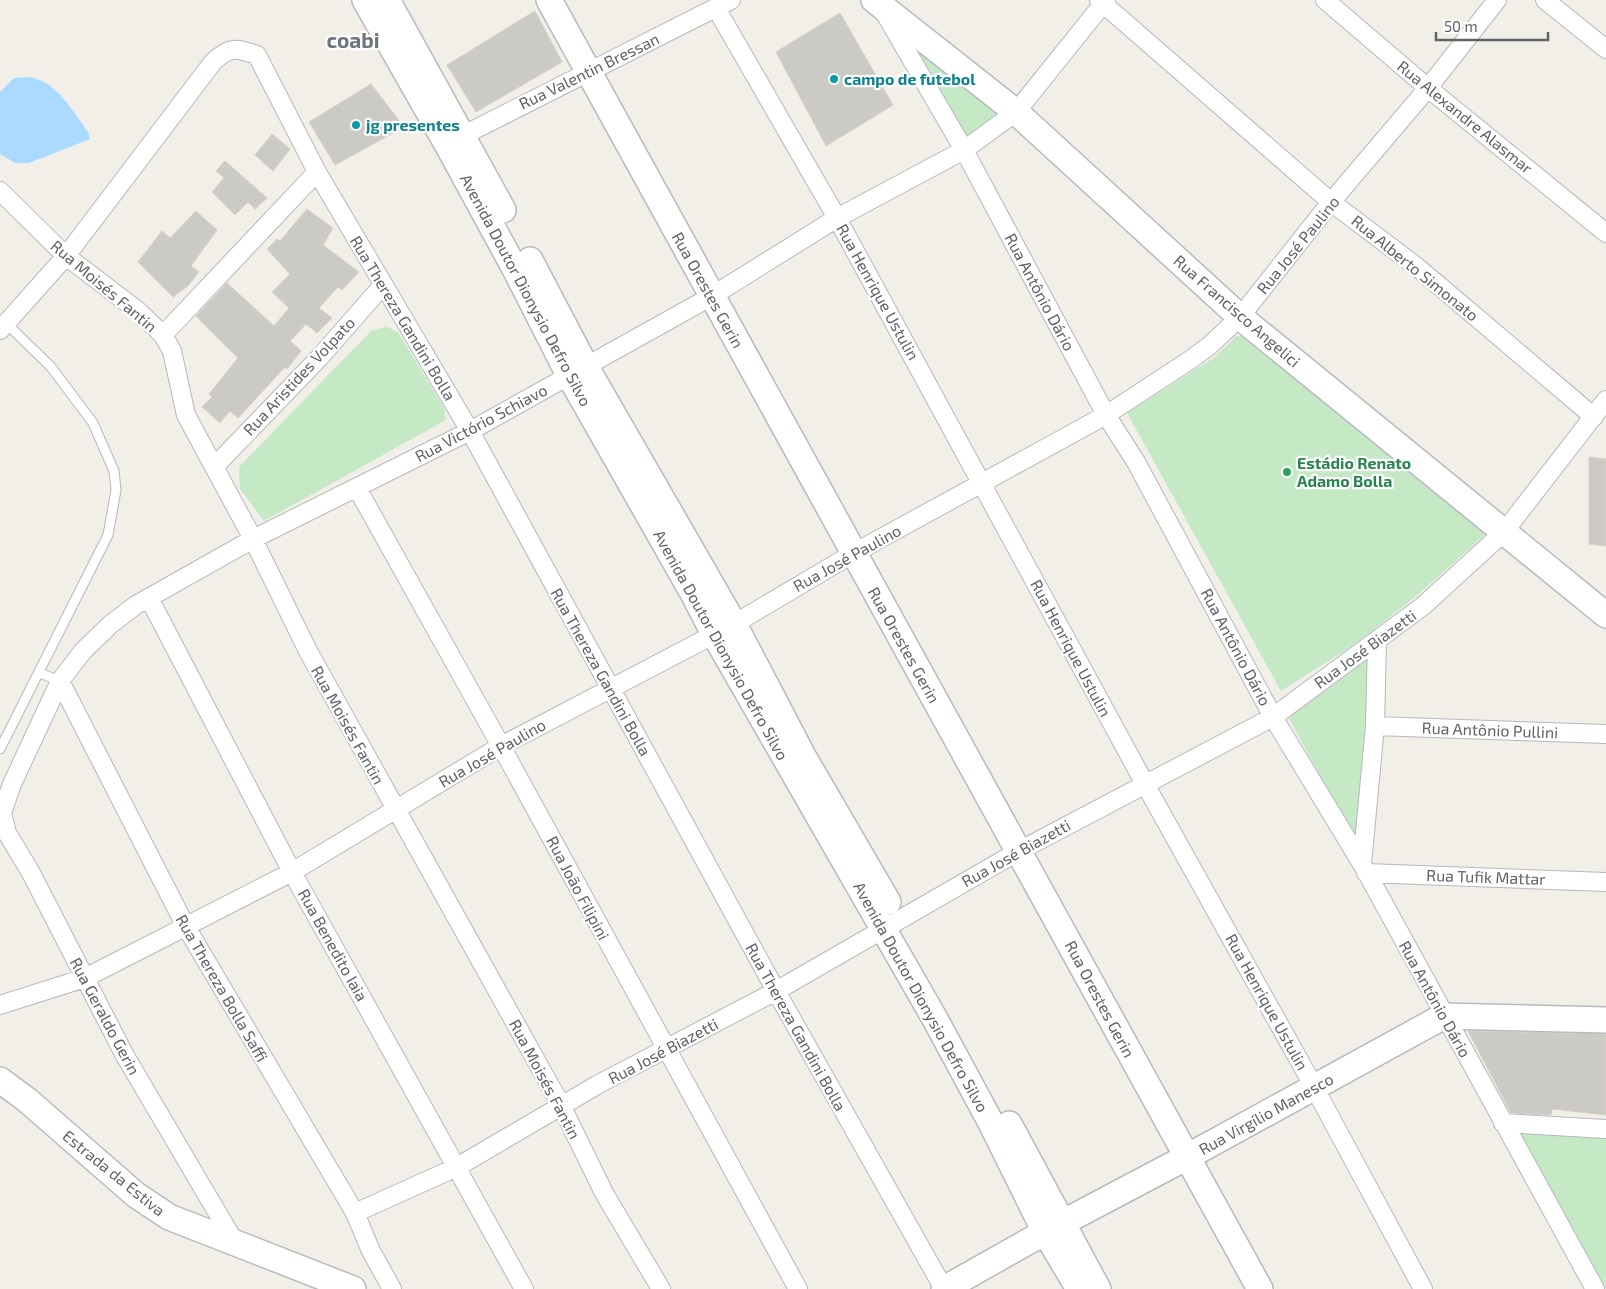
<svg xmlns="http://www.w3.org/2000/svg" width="1606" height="1289" font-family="'Exo 2',sans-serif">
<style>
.green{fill:#c5e8c5}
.water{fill:#aadaff}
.building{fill:#cccac5;stroke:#d6d1c6}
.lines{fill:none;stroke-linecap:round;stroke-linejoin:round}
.lane-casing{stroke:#b5b8bc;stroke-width:11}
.street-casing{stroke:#b5b8bc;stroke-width:20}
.secondary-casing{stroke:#b6babf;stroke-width:28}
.lane{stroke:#fff;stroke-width:9}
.street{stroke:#fff;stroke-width:18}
.secondary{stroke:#fff;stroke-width:25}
.culture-dot{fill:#0f9aa8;stroke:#fff;stroke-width:2}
.leisure-dot{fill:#2e9e5b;stroke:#fff;stroke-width:2}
.labels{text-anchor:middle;stroke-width:4.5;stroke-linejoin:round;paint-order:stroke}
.street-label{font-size:16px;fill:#5f6368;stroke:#fff}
.culture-label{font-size:16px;font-weight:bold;fill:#0d838f;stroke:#fff;text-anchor:start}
.leisure-label{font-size:16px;font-weight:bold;fill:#27864d;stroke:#fff;text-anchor:start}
.district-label{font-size:21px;font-weight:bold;fill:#70757a;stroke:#fff}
</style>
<rect width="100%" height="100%" fill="#f1efe8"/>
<!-- green -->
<path class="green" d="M891,17L1012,111L968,145Z
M387,327L398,332L444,408L446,420L264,521L240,489L239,467L371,331Z
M1236,336H1247L1488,532L1414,598L1355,644L1281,691L1127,413L1215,357Z
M1370,657L1356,842L1286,713Z
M1514,1126L1606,1132V1288Z"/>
<!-- water -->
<path class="water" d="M30,77C57,82 72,110 88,132L90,139L29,163H15L0,154V92L14,78Z"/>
<!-- building -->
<path class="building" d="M535,11L562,62L476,112L447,65Z
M840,13L893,105L826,146L776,52Z
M371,84L404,127L335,165L309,122Z
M272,134L290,149L273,171L255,155Z
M225,161L267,198L255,209L248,202L235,215L212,192L224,178L216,171Z
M307,209L333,228L323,245L359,272L342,290L338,287L319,308L332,318L317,333L306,324L290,341L301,351L287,369L285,367L238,418L230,411L220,423L202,407L212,397L209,394L238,358L196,316L227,283L274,326L289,308L272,292L290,274L267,249L277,239L280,241Z
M196,211L217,230L191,266L199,272L188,286L173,297L138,262L162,231L170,238Z
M1589,457L1606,459V546L1589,544Z
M1468,1031L1606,1034V1115L1552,1109L1551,1115L1511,1113Z"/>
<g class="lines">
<!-- lane casing -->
<g class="lane-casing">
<path id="lane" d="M40,673L60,681
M0,749L108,535L116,490L114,471L93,423L51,367L5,322"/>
</g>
<!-- street casing -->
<g class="street-casing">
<path id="street" d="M1099,0L1331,202L1417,267L1594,417
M1325,0L1428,88L1606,233
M1545,0L1606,49
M716,8L837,218L1145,784L1314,1087L1423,1289
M884,12L964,150L1106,415L1136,462L1273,717L1362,864L1595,1289
M452,141L731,0
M0,191L66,256L138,311L163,335L172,351L186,415L253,539L308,651L562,1107L604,1193L661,1289
M0,330L66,256L213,62C230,46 236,48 257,55L317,172L470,431L776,991L944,1289
M163,335L317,172
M215,466L320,357L383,285
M357,488L501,746L798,1289
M149,598L292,872L524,1289
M60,681L185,925L355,1213L371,1251L392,1289
M1375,726L1606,734
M1362,864L1375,726L1377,641
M1366,873L1606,882
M0,1005L85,978L292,872L501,746L734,624L854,553L1106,415L1190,360L1209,346L1240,317L1331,202L1428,88L1497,0
M1503,1123L1606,1129
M355,1213L457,1167L597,1085L776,991L1019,851L1273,717L1423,606L1504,532L1606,400
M234,1241L124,1054L31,873L7,833L2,813L12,784L60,681L83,651L111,624L136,605L253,539L470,431L712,296L837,218L964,150L1016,112L1106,0"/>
</g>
<!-- secondary casing -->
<g class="secondary-casing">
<path id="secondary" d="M365,0L447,144L514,267L569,375L694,595L714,634L935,1019L990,1121L1045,1232L1079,1289
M387,0L503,210
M549,0L1260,1289
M874,0L1016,112L1240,317L1606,615
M530,260L586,367L734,624L803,756L888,902
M0,1080L27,1100L136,1195L169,1217L353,1289
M1009,1124L1098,1289
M944,1289L1045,1232L1187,1157L1444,1016L1606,1020"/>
</g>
<!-- lane -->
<use href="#lane" class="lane"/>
<!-- street -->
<use href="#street" class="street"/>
<!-- secondary -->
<use href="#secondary" class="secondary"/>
</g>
<!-- markers -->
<g class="culture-dot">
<circle cx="834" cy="79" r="5"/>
<circle cx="356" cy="125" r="5"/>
</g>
<circle class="leisure-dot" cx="1287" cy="472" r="5"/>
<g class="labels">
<!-- street labels -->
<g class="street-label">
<text transform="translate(589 71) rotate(-26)" y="6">Rua Valentin Bressan</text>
<text transform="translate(1465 117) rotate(39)" y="6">Rua Alexandre Alasmar</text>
<text transform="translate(1298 245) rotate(-51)" y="6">Rua José Paulino</text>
<text transform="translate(1415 268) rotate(39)" y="6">Rua Alberto Simonato</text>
<text transform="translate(104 286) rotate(40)" y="6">Rua Moisés Fantin</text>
<text transform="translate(526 290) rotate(62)" y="6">Avenida Doutor Dionysio Defro Silvo</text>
<text transform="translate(708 290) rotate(61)" y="6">Rua Orestes Gerin</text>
<text transform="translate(878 292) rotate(61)" y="6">Rua Henrique Ustulin</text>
<text transform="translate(1040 292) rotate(62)" y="6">Rua Antônio Dário</text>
<text transform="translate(1237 311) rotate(41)" y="6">Rua Francisco Angelici</text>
<text transform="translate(403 318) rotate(59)" y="6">Rua Thereza Gandini Bolla</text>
<text transform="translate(299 376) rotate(-47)" y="6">Rua Aristides Volpato</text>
<text transform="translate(481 423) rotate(-28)" y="6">Rua Victório Schiavo</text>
<text transform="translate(847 558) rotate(-29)" y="6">Rua José Paulino</text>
<text transform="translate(721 645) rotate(61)" y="6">Avenida Doutor Dionysio Defro Silvo</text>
<text transform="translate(904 645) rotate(61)" y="6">Rua Orestes Gerin</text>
<text transform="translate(1236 647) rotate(62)" y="6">Rua Antônio Dário</text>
<text transform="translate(1071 648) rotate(62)" y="6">Rua Henrique Ustulin</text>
<text transform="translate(1365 649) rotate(-36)" y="6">Rua José Biazetti</text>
<text transform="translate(601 672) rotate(61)" y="6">Rua Thereza Gandini Bolla</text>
<text transform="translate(348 725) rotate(61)" y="6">Rua Moisés Fantin</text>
<text transform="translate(1490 730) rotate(2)" y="6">Rua Antônio Pullini</text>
<text transform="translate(492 753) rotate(-30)" y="6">Rua José Paulino</text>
<text transform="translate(1016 853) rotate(-29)" y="6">Rua José Biazetti</text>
<text transform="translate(1486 877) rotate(2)" y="6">Rua Tufik Mattar</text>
<text transform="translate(578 888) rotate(62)" y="6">Rua João Filipini</text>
<text transform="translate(333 945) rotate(61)" y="6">Rua Benedito Iaia</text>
<text transform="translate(222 988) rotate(60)" y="6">Rua Thereza Bolla Saffi</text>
<text transform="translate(921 997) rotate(61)" y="6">Avenida Doutor Dionysio Defro Silvo</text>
<text transform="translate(1100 999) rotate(62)" y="6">Rua Orestes Gerin</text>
<text transform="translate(1435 999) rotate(61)" y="6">Rua Antônio Dário</text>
<text transform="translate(1267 1002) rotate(61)" y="6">Rua Henrique Ustulin</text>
<text transform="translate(105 1016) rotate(62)" y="6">Rua Geraldo Gerin</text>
<text transform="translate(796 1027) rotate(61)" y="6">Rua Thereza Gandini Bolla</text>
<text transform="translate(663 1051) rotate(-28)" y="6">Rua José Biazetti</text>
<text transform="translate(545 1079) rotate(62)" y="6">Rua Moisés Fantin</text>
<text transform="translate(1266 1114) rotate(-29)" y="6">Rua Virgílio Manesco</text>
<text transform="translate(114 1173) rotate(39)" y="6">Estrada da Estiva</text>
</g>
<!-- culture labels -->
<g class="culture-label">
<text x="844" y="85">campo de futebol</text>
<text x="366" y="131">jg presentes</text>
</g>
<!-- leisure labels -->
<g class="leisure-label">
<text x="1297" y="469">Estádio Renato<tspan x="1297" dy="18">Adamo Bolla</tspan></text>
</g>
<!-- district labels -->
<g class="district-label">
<text x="353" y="48">coabi</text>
</g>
</g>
<!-- scale -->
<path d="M1436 32v8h112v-8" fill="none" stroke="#5f6368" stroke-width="2.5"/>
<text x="1444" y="32" font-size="15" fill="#5f6368" stroke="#ffffff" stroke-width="4" paint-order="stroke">50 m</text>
</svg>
